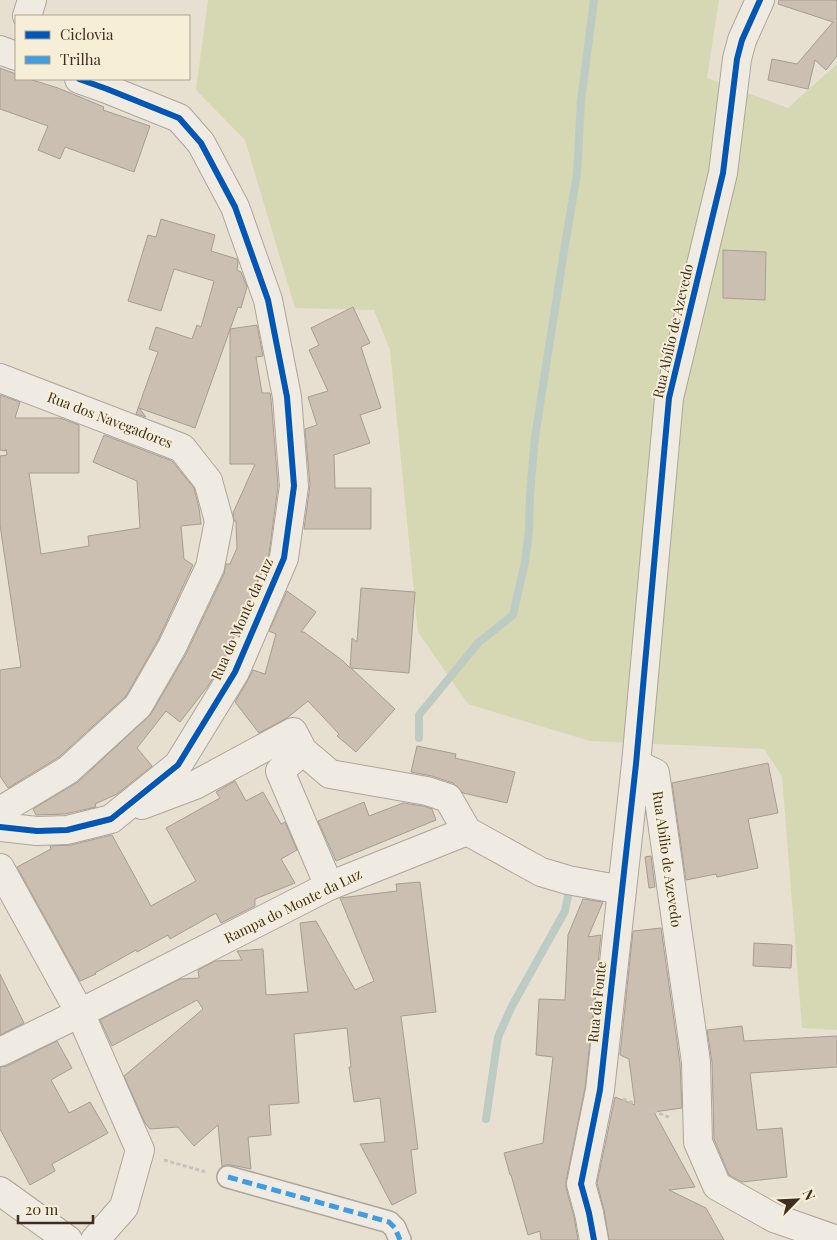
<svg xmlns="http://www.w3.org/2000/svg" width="837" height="1240" font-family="'Playfair Display',serif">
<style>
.green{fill:#d6d7b3}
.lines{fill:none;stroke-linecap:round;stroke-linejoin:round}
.stream{stroke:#bcccc2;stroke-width:8}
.building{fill:#cbbfb2;stroke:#a89c90}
.pedestrian-casing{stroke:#ada599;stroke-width:24}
.minor-casing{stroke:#ada599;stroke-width:30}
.tertiary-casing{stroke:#ada599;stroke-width:30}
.path{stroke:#c8c2b9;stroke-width:3;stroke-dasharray:4 2.5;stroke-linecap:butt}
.pedestrian{stroke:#efebe3;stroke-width:21}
.minor{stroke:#efebe3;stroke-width:28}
.tertiary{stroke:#efebe3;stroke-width:28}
.quiet{stroke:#3f9de0;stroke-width:5;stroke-dasharray:10 5;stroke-linecap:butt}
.cycleway-casing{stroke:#f7eed8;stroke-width:9}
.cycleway{stroke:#0057b8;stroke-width:6}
.labels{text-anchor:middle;stroke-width:4;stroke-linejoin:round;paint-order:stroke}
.street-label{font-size:14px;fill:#3d2e20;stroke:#f7eed8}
</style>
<rect width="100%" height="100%" fill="#e7e0d1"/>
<!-- green -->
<path class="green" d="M208,0H719L707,78L788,108L837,64V1030L802,1028L782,776L764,749L590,741L468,704L418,632L390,350L374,310L295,308L245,140L196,90Z"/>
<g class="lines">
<!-- stream -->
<path class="stream" d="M419,738V715L478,643L513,615L525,562L529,531L530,494L535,437L564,251L577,174L581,101L594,0
M486,1119L498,1037L512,1006L565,911L568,896"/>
</g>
<!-- building -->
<path class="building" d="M779,0H837V56L826,70L815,60L808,89L768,80L772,59L797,64L833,22L778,4Z
M0,68L16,74V79H29L58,88L104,107L103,110L150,126L134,172L65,147L60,159L38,150L48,126L0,109Z
M161,219L215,235L211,251L237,259L238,263L237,270L241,272L247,287L241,308L238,307L195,428L139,408L146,417L136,414L158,352L149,349L156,327L192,339L197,325L201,327L214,281L174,269L161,311L128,301L148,235L156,237Z
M723,250L766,252L765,300L723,298Z
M353,307L370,343L361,347L381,408L360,415L370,443L334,455L335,488H371V529H304L310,485L305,429L317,425L308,397L328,391L309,350L319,345L311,328Z
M257,325L263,356L256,357L262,393H270L271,399L278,486L269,554L221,665L208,686L180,722L166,711L137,748L152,766L117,794L95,804L96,807L65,814L36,815L33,809L78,782L151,714L186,654L224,574L226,564H230L237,548L236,521H234L233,513L255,464H230V329Z
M0,395L20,402L15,418H60L79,425V473H29L41,554L89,546L88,536L140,528L137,481L93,462L104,435L172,461L194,488L199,508L201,524L181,526L184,559L193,565L158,640L126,696L59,757L8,788L0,776V670L21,667L0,525V456L7,455L6,449L5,451L0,450Z
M361,588L415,592L409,673L351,668L395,709L356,752L337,736L339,734L308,701L287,718L259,733L235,702L248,680L253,670L265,674L276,634L269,631L287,591L316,612L301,632H304L343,661L350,668L352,638L357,642Z
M417,746L456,754L455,758L515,772L507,803L463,793L453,783L432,776L411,772Z
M768,763L778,813L748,819L758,868L717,877L716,874L686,880L672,783Z
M235,781L246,801L263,792L281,824L285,822L297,850L281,859L295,883L255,899V906L221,923L216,913L170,939L168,935L137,952L136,950L95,973L96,974L80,981L17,867L51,849L50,846L71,845L112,835L151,906L196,881L166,828L220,798L216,792Z
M364,802L369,816L403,803L423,806L432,809L436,820L336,861L318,821Z
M651,856L655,887L649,888L645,857Z
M420,882L436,1012L401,1016L418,1149L411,1150L416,1193L392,1205L360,1144L385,1142L380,1098L354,1102L349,1067H351L347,1028L294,1034L299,1103L269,1105L271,1135L248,1137L251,1169L231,1165H225L222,1167L218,1125L194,1146L178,1127L150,1129L145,1123L124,1076L203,1009L197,1000L112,1046L100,1020L180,979L199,978L198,970L215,961L242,960L237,951L263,949L266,995L308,992L300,923L316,921L355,990L374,981L340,898L397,891L396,884Z
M583,899L603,902L588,937L601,935L585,1088L566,1181V1188L574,1217L578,1240H541L540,1231L528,1235L511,1175H510L504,1153L543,1143L553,1057L536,1055L539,999L565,1000L568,935Z
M661,928L680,1063L682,1108L654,1112L695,1187L669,1190L706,1208L724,1240H609L604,1210L597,1183L615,1097L635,1105L629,1059L620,1055L633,931Z
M754,943L792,945L791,968L753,966Z
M0,974L24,1023L0,1035Z
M742,1026L744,1041L837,1036V1067L750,1073L757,1130L782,1128L787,1177L742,1182L729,1175L714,1139L712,1062L707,1030Z
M57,1041L72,1068L51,1080L69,1113L90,1102L108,1133L52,1164L55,1171L30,1185L0,1129V1067L7,1066Z"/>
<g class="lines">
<!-- pedestrian casing -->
<g class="pedestrian-casing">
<path id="pedestrian" d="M228,1177L389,1222L395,1228L400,1240"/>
</g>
<!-- minor casing -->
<g class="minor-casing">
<path id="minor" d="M27,16L32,0
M0,50L16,56
M0,378L182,448L208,481L219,521L210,567L172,647L138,706L68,770L0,811
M303,751L280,771L329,886
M142,805L195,785L293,732L303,751L330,774L427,791L448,798L467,831
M0,827L37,831L67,830L111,819L178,765L235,672L284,558L294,486L287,397L268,300L235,207L201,143L179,118L107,89L79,79
M0,868L80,1013L140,1150L124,1207L95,1240
M0,1191L68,1240
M594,1240L589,1213L581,1184L600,1090L622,890"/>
</g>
<!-- tertiary casing -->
<g class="tertiary-casing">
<path id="tertiary" d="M636,764L655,773L658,793L696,1062L698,1142L717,1186L774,1218L837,1240
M0,1052L80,1013L329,886L467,831L541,872L568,880L622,890L636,764L669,398L723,173L737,59L742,40L760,0"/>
</g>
<!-- path -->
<path class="path" d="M623,1099L671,1118
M164,1160L206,1172"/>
<!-- pedestrian -->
<use href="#pedestrian" class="pedestrian"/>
<!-- minor -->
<use href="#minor" class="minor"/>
<!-- tertiary -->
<use href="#tertiary" class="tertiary"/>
<!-- quiet -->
<path class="quiet" d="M228,1177L389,1222L395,1228L400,1240"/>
<!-- cycleway casing -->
<g class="cycleway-casing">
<path id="cycleway" d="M0,827L37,831L67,830L111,819L178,765L235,672L284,558L294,486L287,397L268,300L235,207L201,143L179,118L107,89L79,79
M594,1240L589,1213L581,1184L600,1090L622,890L636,764L669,398L723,173L737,59L742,40L760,0"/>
</g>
<!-- cycleway -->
<use href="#cycleway" class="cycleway"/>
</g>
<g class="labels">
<!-- street labels -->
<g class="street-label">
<text transform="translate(673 331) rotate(-77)" y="5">Rua Abílio de Azevedo</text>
<text transform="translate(110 420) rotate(21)" y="5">Rua dos Navegadores</text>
<text transform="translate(242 619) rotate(-66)" y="5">Rua do Monte da Luz</text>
<text transform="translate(667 859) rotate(82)" y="5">Rua Abílio de Azevedo</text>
<text transform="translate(293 906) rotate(-26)" y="5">Rampa do Monte da Luz</text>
<text transform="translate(597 1002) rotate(-84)" y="5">Rua da Fonte</text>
</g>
</g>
<!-- legend -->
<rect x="15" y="15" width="175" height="65" fill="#f7eed8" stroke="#ada18e"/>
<rect x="25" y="31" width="25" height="8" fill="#0057b8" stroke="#ada18e"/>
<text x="60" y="40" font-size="15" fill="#3d2e20">Ciclovia</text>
<rect x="25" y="56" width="25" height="8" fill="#3f9de0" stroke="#ada18e"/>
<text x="60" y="65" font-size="15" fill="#3d2e20">Trilha</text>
<!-- north arrow -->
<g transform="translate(797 1200) rotate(66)" stroke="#f7eed8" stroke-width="4" paint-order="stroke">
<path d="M0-4L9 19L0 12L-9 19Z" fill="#3d2e20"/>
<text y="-8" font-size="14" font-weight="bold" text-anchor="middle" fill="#3d2e20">N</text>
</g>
<!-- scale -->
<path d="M18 1215v8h75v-8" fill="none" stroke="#3d2e20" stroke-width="2.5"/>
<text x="25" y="1215" font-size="15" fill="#3d2e20" stroke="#f7eed8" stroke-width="4" paint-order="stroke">20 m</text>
</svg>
